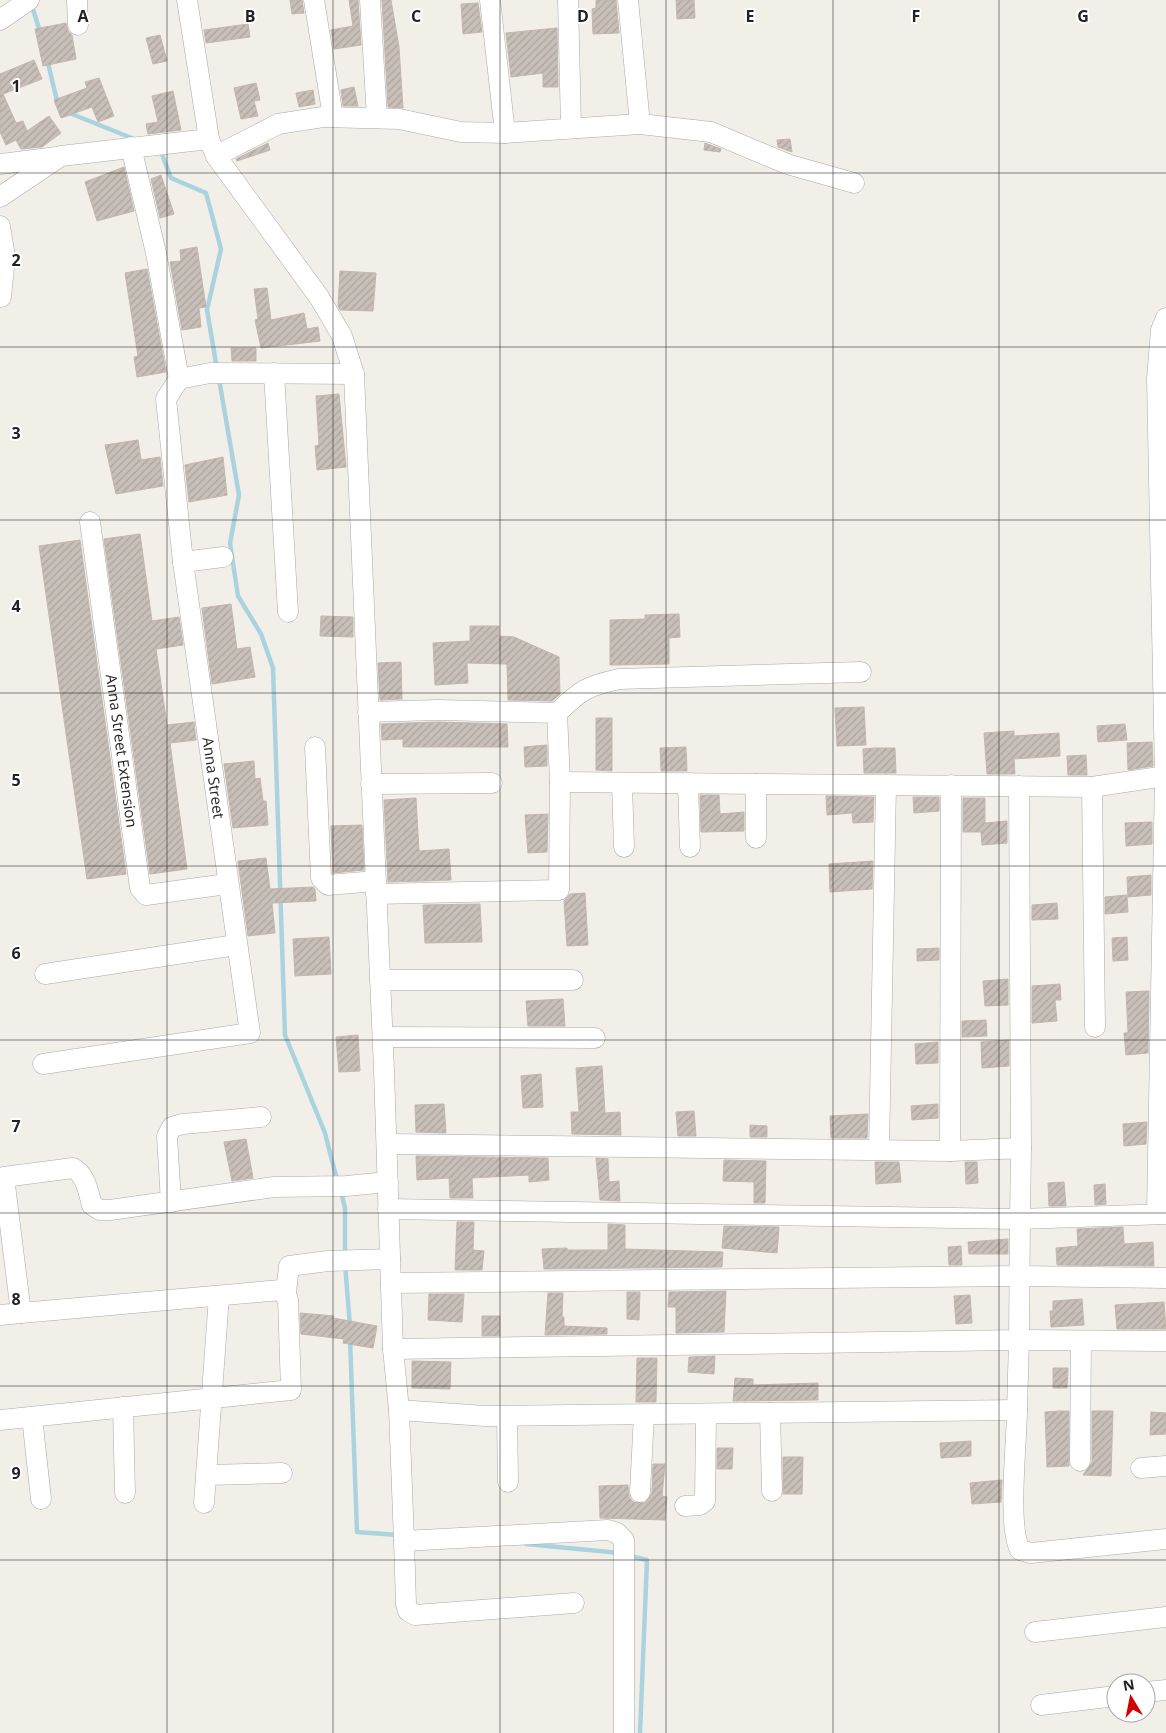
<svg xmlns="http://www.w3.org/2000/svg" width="1166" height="1733" font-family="'Open Sans',sans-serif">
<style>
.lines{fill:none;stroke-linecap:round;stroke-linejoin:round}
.stream{stroke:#aad3df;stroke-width:4.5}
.building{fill:url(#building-hatch);stroke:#c4b6ab}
.minor-casing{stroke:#a9a9a9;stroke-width:21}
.minor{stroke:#fff;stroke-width:20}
.grid{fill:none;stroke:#222;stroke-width:1;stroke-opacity:0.55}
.labels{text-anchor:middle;stroke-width:4;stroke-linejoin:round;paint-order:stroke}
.street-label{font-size:15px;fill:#222;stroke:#fff}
.grid-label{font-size:16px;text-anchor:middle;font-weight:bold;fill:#222;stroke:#fff;stroke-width:4;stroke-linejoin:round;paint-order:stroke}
</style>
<defs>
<pattern id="building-hatch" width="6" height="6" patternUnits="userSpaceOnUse" patternTransform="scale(1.25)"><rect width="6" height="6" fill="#c7bfb8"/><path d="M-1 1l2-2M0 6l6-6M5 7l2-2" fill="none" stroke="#aba49e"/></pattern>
</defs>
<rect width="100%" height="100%" fill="#f2efe9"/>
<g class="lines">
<!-- stream -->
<path class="stream" d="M32,6L40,32
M47,59L58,105
M67,112L134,139
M160,149L171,178L206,193L221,249L207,310L217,369
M219,379L239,495L230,543L238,596L261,634L273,668L285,1035L325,1133L337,1180
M341,1192L345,1208V1254
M345,1264L350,1326
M350,1339L357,1532L398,1535
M526,1544L620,1553
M630,1556L647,1560L640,1733"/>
</g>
<!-- building -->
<path class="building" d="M290,0H302L304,13L292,14Z
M349,0H358L361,45L334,49L331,30L353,26Z
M382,0H391L399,47L403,108L388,107Z
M596,0H616L619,33L593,34L592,9L596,8Z
M676,0H694L695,18L677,19Z
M478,3L482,32L463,34L461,4Z
M66,23L68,31L72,35L76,59L43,66L35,29Z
M248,24L250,37L206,43L204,30Z
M557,28L558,87H543V73L511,77L506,33Z
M160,35L167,61L153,64L146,38Z
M34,60L42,79L3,94L16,123L23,121L27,131L49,116L61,133L42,147L21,149L16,140L6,145L0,132V74Z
M99,78L114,116L98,122L92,107L61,118L54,100L87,88L85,82Z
M256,83L260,100L254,101L258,116L241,119L234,88Z
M354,87L358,106H343L341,90Z
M313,90L315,104L299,107L296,93Z
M173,91L181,130L148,134L146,124L158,122L152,96Z
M790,139L792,152L778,147L777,140Z
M268,143L270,150L237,161L236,159Z
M705,143L721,149L720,152L704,150Z
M124,167L134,211L97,221L85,182Z
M161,175L174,214L160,218L151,179Z
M197,247L206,307L199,308L201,327L182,330L170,262L181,261L180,250Z
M147,269L166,372L137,377L134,357L138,356L125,273Z
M340,271L376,273L373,311L340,310L338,306Z
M267,288L271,320L304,313L307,329L318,327L320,341L261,348L255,320L258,319L254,289Z
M231,348H256V361H232Z
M339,394L346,467L317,470L315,446L319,445L316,396Z
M138,440L141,460L160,457L163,486L116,494L105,445Z
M223,457L227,495L189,502L185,465Z
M140,534L152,621L179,617L183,645L156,649L167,725L194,722L196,740L170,743L187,869L150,874L104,539Z
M80,540L126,874L87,879L39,546Z
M231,604L237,649L250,647L255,677L212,684L202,608Z
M679,614L680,637L669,638V664L610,665V620L645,619V615Z
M321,616L353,617V637L320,636Z
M470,626H499V636L514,637L559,657L560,694L552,701L508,700L507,664L467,663L468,683L435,685L433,643L470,641Z
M401,662L402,699L380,700L378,663Z
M864,707L866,745L837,746L835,708Z
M596,718H612V771L596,770Z
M438,722L507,724L508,747H403V739L382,740L381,724Z
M1125,724L1127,740L1098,742L1097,726Z
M1014,731V736L1059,733L1060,756L1014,759L1015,774H987L984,733Z
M1152,742L1153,766L1128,770L1127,743Z
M547,745V766L525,767L524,747Z
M686,747L687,771H661L660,748Z
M874,748H895L896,773H864L863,749Z
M1086,755L1087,775H1068L1067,756Z
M254,761L255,779L260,778L263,801H266L268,825L233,828L224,764Z
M700,795H719L720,814L744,812V831L701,832Z
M826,796L874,797L873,822L853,823L852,813L827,815Z
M913,797H939V811L914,813Z
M416,798L419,851L449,849L451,880L388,882L384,800Z
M963,798H985V823L1007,821V843L982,845L981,832H963Z
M548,814L547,852L528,853L525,815Z
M1152,822V844L1126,846L1125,823Z
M362,825L364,870L333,873L331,826Z
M266,858L270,889L313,887L315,889L316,901L272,903L275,933L248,936L238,861Z
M873,861L872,889L830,892L829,864Z
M1151,875V895L1128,897L1127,877Z
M585,893L588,945L567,946L564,901L570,894Z
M1127,895L1128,912L1105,914V897Z
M1057,903L1058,919L1032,920V905Z
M480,904L482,942L425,943L423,905Z
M329,937L331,974L295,976L293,939Z
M1127,937L1128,960L1113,961L1112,938Z
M939,948V960L917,961V949Z
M1008,979V1005L985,1006L983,981Z
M1060,984L1061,1000H1055L1057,1021L1032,1023V986Z
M1149,991L1148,1053L1126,1055L1124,1033H1128L1126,992Z
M563,999L565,1026H528L526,1001Z
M986,1020L987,1036L962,1037V1021Z
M358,1035L360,1071L339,1072L336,1037Z
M1009,1040V1066L982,1068L981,1042Z
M938,1042V1063L916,1064L915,1044Z
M602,1066L605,1113L620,1112L621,1135L572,1134L571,1112H579L576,1068Z
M541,1074L543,1107L523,1108L521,1076Z
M444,1104L446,1133L416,1132L415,1105Z
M938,1104V1118L912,1120L911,1106Z
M694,1111L696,1136H678L676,1112Z
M868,1114L867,1138H831L830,1116Z
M1147,1122L1146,1144L1124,1146L1123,1124Z
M750,1125L767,1126V1137H750Z
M246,1139L253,1178L232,1181L224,1142Z
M416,1156L548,1158L549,1180L529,1182V1175L472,1178L473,1198H450L449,1178L417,1180Z
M596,1158L608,1159L609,1182L619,1181L620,1201L600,1200Z
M724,1160L766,1161L765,1203H754V1182L723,1181Z
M875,1162H899L901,1182L876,1184Z
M965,1162H977L978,1183L966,1184Z
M1064,1182L1066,1206H1049L1048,1183Z
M1105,1184L1106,1204L1095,1205L1094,1185Z
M457,1222H474L473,1250L484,1251L482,1270H455Z
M608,1224L625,1225V1249L723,1252L722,1267L544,1269L542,1249L567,1248V1250H608Z
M724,1226L779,1227L777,1253L722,1248Z
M1123,1227L1124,1244L1153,1242L1154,1266L1057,1265L1056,1248L1078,1246L1077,1229Z
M1008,1239V1254H969L968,1242Z
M961,1246L962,1265H949L948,1247Z
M726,1291L724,1332L676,1333V1307H668L669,1292Z
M627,1292H640L639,1320L627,1319Z
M548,1293H563L562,1317H564V1326L607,1328V1334L545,1335Z
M429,1294H464L462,1322L428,1320Z
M970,1295L972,1323L956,1324L954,1296Z
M1082,1299L1084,1325L1051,1327L1050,1311H1053V1301Z
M1164,1302L1166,1329H1117L1115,1305Z
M300,1313L334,1316L333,1318L377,1326L373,1348L343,1343L344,1339L301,1334Z
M482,1316H500V1336H482Z
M715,1356L714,1374L688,1372L689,1357Z
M637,1358H657L656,1402H636Z
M412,1361L451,1362L450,1389L412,1388Z
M1053,1368H1068L1067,1388H1053Z
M735,1378L753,1379V1385L818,1383V1400L733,1401Z
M1060,1411H1069V1466L1047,1467L1045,1412Z
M1092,1411H1113L1111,1476L1083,1475L1092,1462Z
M1151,1412L1166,1413V1434L1150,1435Z
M971,1441V1456L941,1458L940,1443Z
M717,1448H733L732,1469H717Z
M783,1457H803L802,1494H783Z
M653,1464H665L662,1496L667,1497L665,1520L600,1518L599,1486L628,1485L629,1497L633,1502L645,1503L652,1493Z
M1002,1480L1001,1502L972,1504L970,1483Z"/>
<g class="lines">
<!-- minor casing -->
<g class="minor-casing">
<g id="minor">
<path d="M77,0L78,25"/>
<path d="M187,0L209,139L216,156L319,297L342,336L354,374L384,1070L393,1349L399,1410L404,1541L608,1530L617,1533L624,1540V1733"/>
<path d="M314,0L333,117"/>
<path d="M370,0L377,118"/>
<path d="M490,0L505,133"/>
<path d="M568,0L571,127"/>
<path d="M628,0L640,124"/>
<path d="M0,20L29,0"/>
<path d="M131,147L156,253L179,379"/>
<path d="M216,156L278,124L323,117L399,119L461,132L505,133L640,124L711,132L787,164L854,183"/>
<path d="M0,164L57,157"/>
<path d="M0,197L61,156L209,139"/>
<path d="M0,226L5,257L1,297"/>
<path d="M274,373L288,612"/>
<path id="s1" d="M90,522L140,888L146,895L227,884"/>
<path d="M183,562L166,399L179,379L210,373L354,374"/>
<path d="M368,712L438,710L557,713L560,782L559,890L376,894"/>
<path d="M557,713C581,690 587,686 619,679L861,672"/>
<path d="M315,747L321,878L328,885L376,881"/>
<path d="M560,782L1092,787L1166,776"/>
<path d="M622,783L624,847"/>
<path d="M688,783L690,847"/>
<path d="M371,784L492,783"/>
<path d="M756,784V838"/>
<path d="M1019,786L1021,1148"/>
<path d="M1092,787L1095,1027"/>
<path d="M45,974L236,945"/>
<path d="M380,980H573"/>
<path d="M383,1037L595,1038"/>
<path d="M43,1064L250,1033L183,562L223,557"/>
<path d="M387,1144L950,1151L1021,1148L1020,1219L1166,1214"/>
<path d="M879,1150L886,785"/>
<path d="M950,1151L951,785"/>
<path d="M171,1202L167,1136L172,1127L183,1124L261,1117"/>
<path d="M388,1209L1020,1219L1019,1340L393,1349"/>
<path d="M1157,1213L1165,776L1157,379L1161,330L1166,318"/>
<path d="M391,1283L1020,1276L1166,1278"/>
<path d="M286,1293L289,1266L328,1261L390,1259"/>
<path d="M0,1315L21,1313L4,1177L73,1168C86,1175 88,1191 92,1205L100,1210H110L274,1187L346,1186L388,1182"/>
<path d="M123,1407L125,1493"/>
<path d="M399,1410L485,1416L1017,1410C1017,1442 1007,1525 1020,1550L1031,1553L1166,1539"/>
<path d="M1017,1410L1019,1340L1166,1341"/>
<path d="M770,1413L772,1491"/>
<path d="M507,1416L508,1482"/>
<path d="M32,1417L41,1499"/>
<path d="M0,1420L291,1390L288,1299L281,1290L21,1313"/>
<path d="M1080,1461L1081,1341"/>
<path d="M1141,1468L1166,1466"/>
<path d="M207,1475L282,1473"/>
<path d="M640,1492L644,1415"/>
<path d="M204,1503L219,1296"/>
<path d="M685,1506L700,1505L705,1501L706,1414"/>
<path d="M404,1541L406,1604L408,1611L415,1615L574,1603"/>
<path d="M1035,1632L1166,1617"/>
<path d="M1146,1692L1166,1690"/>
<path d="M1041,1705L1116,1696"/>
</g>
</g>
<!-- minor -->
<use href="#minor" class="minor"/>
</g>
<!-- grid -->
<path class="grid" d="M167,0V1733M333,0V1733M500,0V1733M666,0V1733M833,0V1733M999,0V1733M0,173H1166M0,347H1166M0,520H1166M0,693H1166M0,866H1166M0,1040H1166M0,1213H1166M0,1386H1166M0,1560H1166"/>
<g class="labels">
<!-- street labels -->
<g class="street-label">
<text dy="5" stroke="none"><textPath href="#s1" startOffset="231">Anna Street Extension</textPath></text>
<text transform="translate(213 778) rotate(82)" y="5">Anna Street</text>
</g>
</g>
<g class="grid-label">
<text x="83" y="22">A</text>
<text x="250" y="22">B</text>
<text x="416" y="22">C</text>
<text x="583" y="22">D</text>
<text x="750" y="22">E</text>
<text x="916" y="22">F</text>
<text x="1083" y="22">G</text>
<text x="16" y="92">1</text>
<text x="16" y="266">2</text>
<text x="16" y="439">3</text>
<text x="16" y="612">4</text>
<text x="16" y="786">5</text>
<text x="16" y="959">6</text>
<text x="16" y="1132">7</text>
<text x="16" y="1305">8</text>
<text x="16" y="1479">9</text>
</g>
<!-- north arrow -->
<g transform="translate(1131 1698) rotate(350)"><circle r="24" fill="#ffffff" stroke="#a7a7a7"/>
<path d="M0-4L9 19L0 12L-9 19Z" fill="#d40000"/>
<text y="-8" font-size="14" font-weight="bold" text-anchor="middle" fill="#222222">N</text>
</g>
</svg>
